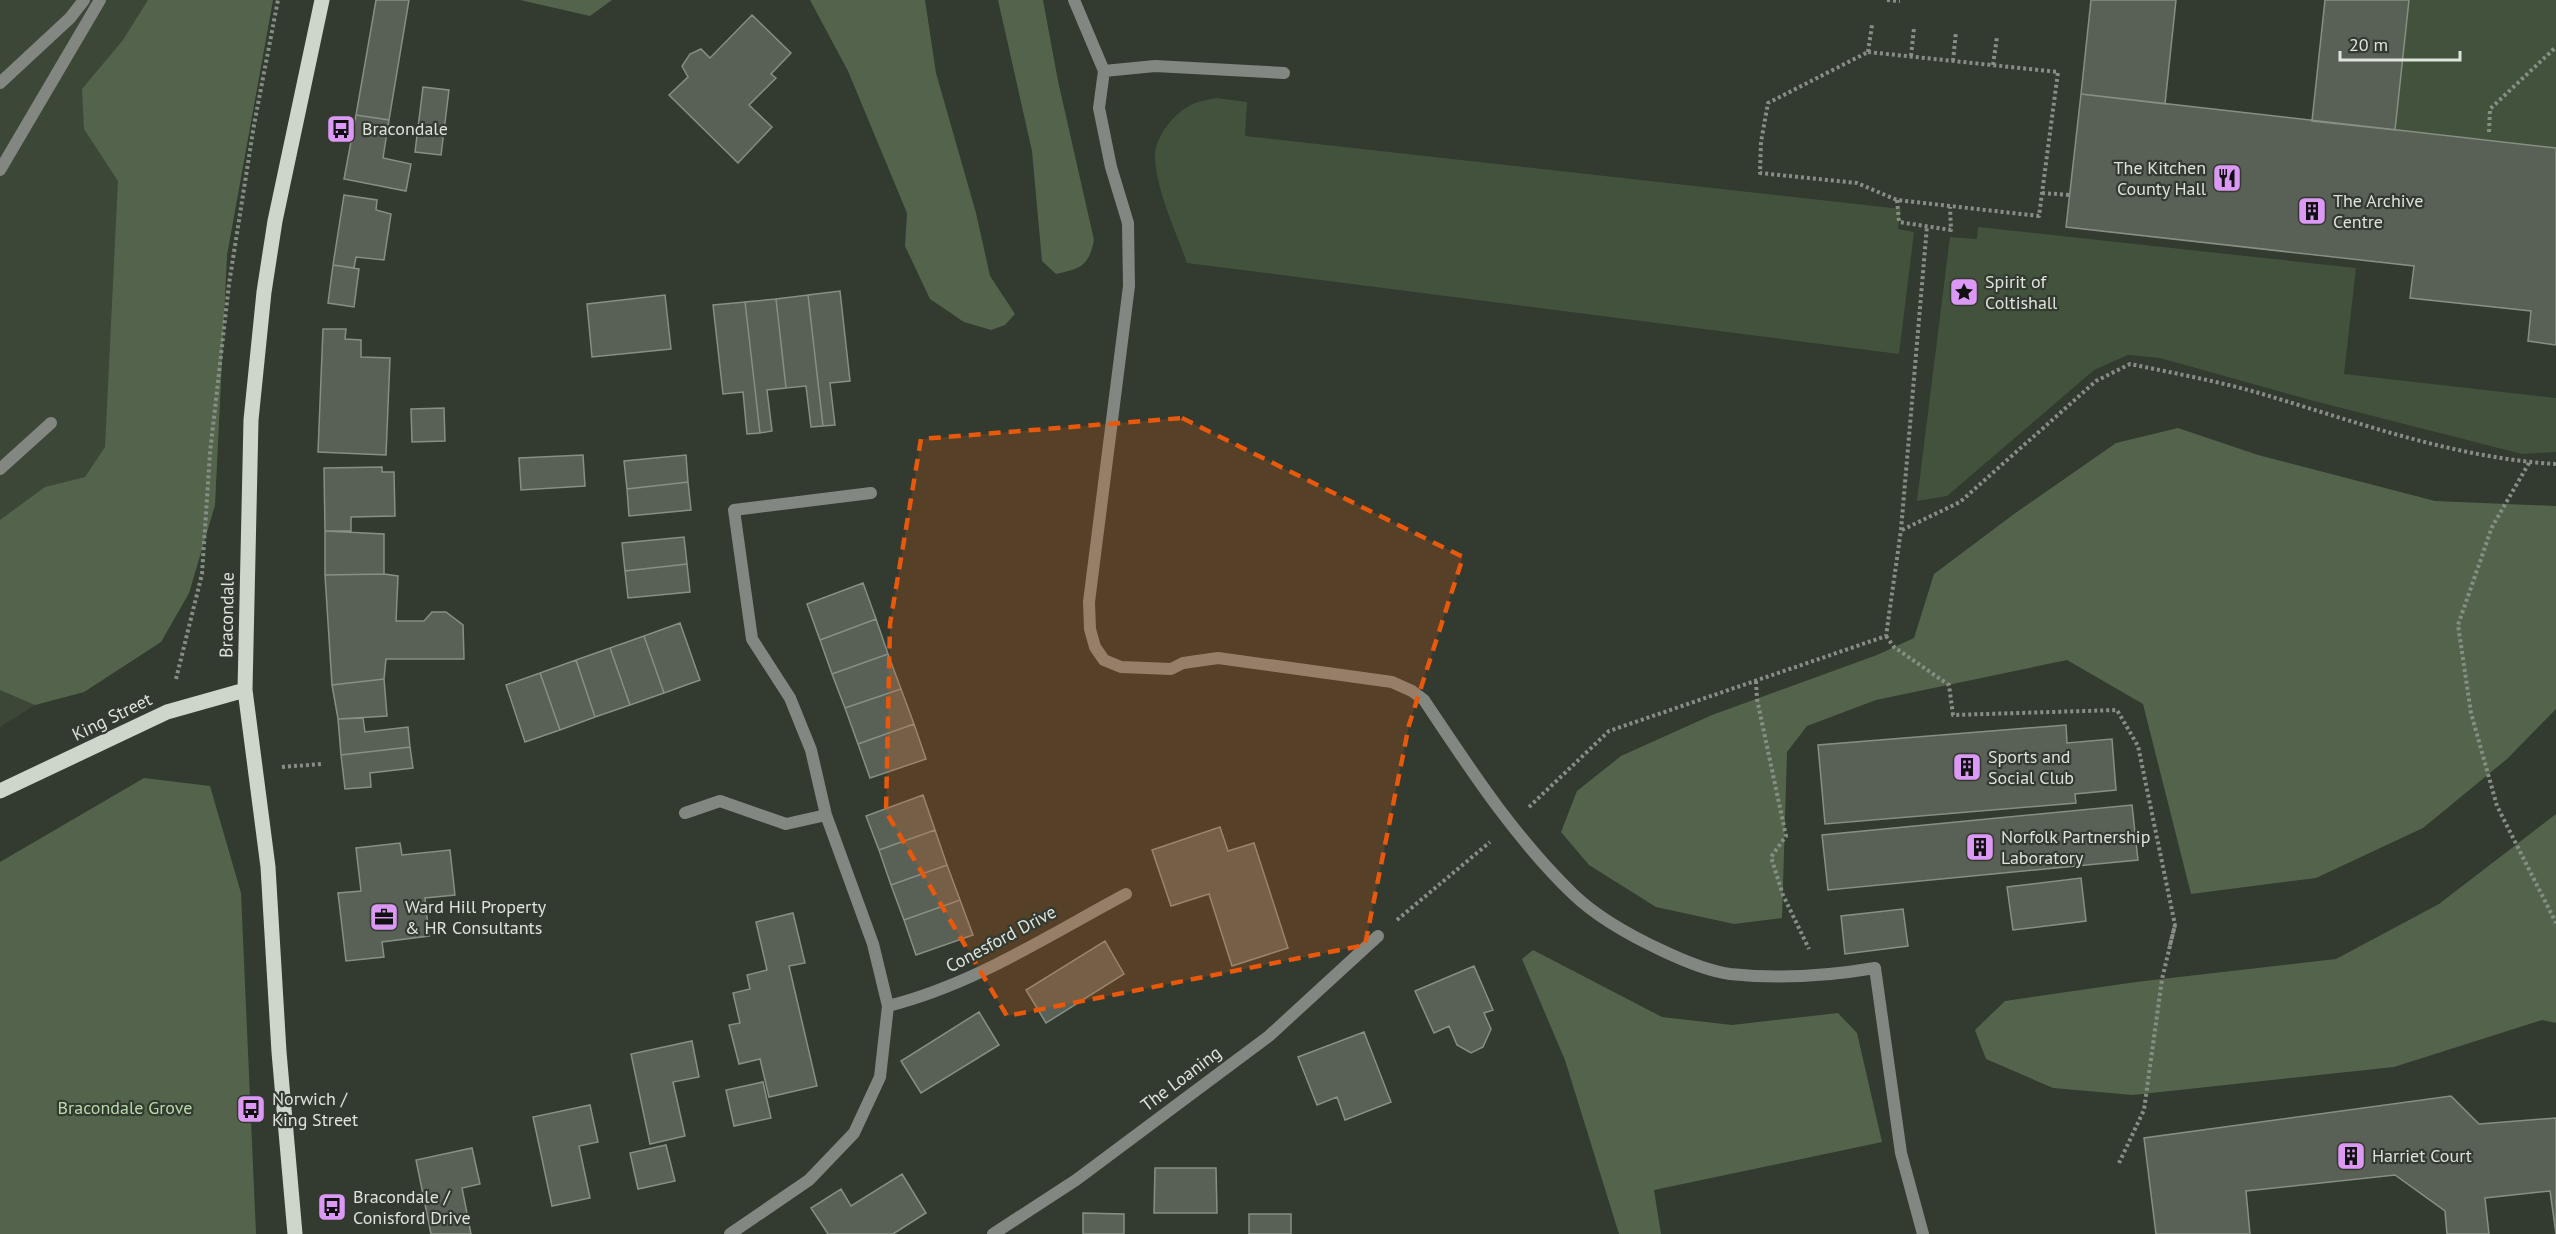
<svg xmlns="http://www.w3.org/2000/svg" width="2556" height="1234" font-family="'PT Sans',sans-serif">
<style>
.built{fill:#3d4738}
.green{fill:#43523d}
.forest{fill:#54644c}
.building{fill:#596156;stroke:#878f83;stroke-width:1.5}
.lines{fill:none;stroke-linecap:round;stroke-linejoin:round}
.path{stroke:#888e86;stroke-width:4;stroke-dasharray:3 3;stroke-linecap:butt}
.lane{stroke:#838781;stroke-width:12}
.street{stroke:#838781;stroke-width:12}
.primary{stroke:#ced5cb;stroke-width:15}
.marked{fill:#e8590c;fill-opacity:0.2;stroke:#e8590c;stroke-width:4.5;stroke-dasharray:12 8;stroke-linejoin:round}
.labels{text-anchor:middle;stroke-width:4.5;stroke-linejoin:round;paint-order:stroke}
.poi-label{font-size:18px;fill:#dfe3dd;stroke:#333a30;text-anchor:start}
.street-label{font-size:18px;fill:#dfe3dd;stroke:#333a30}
.park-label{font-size:18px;fill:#bbdbac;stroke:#333a30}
</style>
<rect width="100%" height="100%" fill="#333a30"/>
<!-- built -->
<path class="built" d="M0,0H273L227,255L215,505L189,593L161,642L84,692L35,705L0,727Z"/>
<!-- green -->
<path class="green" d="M2409,0H2556V148L2395,130Z
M1216,98L1247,102L1245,136L1901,209L1898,229L1914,232L1899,354L1187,263C1176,231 1155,188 1155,155C1156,135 1175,112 1193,104C1199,101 1208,100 1216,98Z
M1978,227L2356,268L2344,374L2556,398V452L2522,454L2314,401L2160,358L2128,355L2094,370L1947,496L1917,501L1950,237L1977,239Z"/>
<!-- forest -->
<path class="forest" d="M148,0H273L227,255L215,505L189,593L161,642L84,692L35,705L0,690V520L45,487L85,477L105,447L118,181L84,129L82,89L123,40Z
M520,0H612L590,16Z
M810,0H925L936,73L976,213L990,276L1015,314L1005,325L991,330L964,322L930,299L905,246L907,213L848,71Z
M998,0H1043L1058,81L1094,240C1089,266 1080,269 1056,274L1042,261L1032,151Z
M2178,428L2258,455L2435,501L2556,506V709L2507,759L2423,828L2316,878L2191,894L2143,704L2067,660L1876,700L1807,726L1787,752L1782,918L1734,924L1656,907L1589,865L1561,832L1577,791L1621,756L1712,715L1877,655L1914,638L1934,574L2014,514L2116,443Z
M144,778L210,786L241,893L256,1234H0V862Z
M2556,814V1023L2542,1020L2394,1067L2133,1095L2053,1088L1986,1059L1975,1030L2005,1001L2136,982L2336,959L2439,904Z
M1533,950L1662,1017L1732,1025L1838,1013L1857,1033L1882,1142L1654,1190L1661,1234H1619L1565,1060L1522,959Z"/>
<!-- building -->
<path class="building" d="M376,0H409L389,120L356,115Z
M2091,0H2176L2165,104L2081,94Z
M2325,0H2409L2395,130L2312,121Z
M752,15L791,53L771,74L776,78L749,105L772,127L738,163L669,95L688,77L682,66L690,54L701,49L710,58Z
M423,87L449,90L441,155L415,152Z
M2081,94L2556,148V345L2528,341L2531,311L2410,298L2414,266L2066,227Z
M356,115L389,120L383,158L411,164L406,191L344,179Z
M344,195L377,200L376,210L391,214L384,260L356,257L354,268L333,265Z
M333,265L359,269L354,307L328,303Z
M840,291L850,381L830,383L835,425L823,426L808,295Z
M665,295L671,349L592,357L587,304Z
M808,295L823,426L811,427L806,386L786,388L776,299Z
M776,299L786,388L767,390L772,431L760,433L745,302Z
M745,302L760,433L747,434L743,392L723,394L713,305Z
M323,329H346L345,339L361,340V357L390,358L386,455L318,452Z
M444,408L445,441L412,442L411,409Z
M583,455L585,486L521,490L519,458Z
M686,455L688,482L627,489L624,461Z
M382,467V472H394L395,516L351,517V531H325L324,468Z
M688,482L691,510L629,516L627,489Z
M325,531L384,534V574L325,575Z
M684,537L687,564L625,571L622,543Z
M687,564L690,592L628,598L625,571Z
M384,574L398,576L396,621H424L432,612H446L463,625L464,659H386L384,679L332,685L325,575Z
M863,583L876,619L820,640L807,604Z
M876,619L888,654L832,674L820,640Z
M680,623L700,680L664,693L644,636Z
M644,636L664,693L630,705L610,648Z
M610,648L630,705L595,717L576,660Z
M888,654L901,689L845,708L832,674Z
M576,660L595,717L560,730L540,673Z
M540,673L560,730L525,742L506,685Z
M384,679L387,716L338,719L332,685Z
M901,689L914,724L858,744L845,708Z
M363,718L365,732L408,727L410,747L341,755L338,719Z
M914,724L926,759L870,778L858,744Z
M2066,725L2067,743L2112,739L2116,790L2075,794L2076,803L1825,824L1818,745Z
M410,747L413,768L370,773L371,787L345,789L341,755Z
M923,795L935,830L879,850L866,816Z
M2132,805L2138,860L1828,890L1822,835Z
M1220,827L1228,851L1254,843L1288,948L1232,966L1209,894L1171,906L1152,850Z
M935,830L947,865L891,885L879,850Z
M400,843L402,855L450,850L455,895L425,898L429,936L382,942L384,957L346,961L338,893L361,891L356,848Z
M947,865L960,900L904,920L891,885Z
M2081,878L2086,921L2013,930L2007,887Z
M960,900L973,935L916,955L904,920Z
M1903,909L1908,946L1845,954L1841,916Z
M793,913L805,963L789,966L817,1086L769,1097L760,1059L739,1064L729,1025L740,1023L733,993L750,989L747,975L767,970L756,922Z
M1105,941L1124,974L1046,1023L1026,990Z
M1474,966L1493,1010L1484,1013L1491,1029L1483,1047L1471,1053L1457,1045L1449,1026L1434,1033L1415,991Z
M979,1012L999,1045L921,1093L901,1061Z
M1364,1032L1391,1102L1345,1120L1337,1097L1317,1105L1298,1057Z
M692,1041L699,1077L673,1082L685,1136L650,1144L631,1054Z
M763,1082L771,1118L734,1126L726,1090Z
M2451,1096L2479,1124L2556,1118V1234L2550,1191L2485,1198L2489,1234H2447L2445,1211L2395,1175L2246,1191L2250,1234H2156L2144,1138Z
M590,1105L598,1142L579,1146L590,1198L552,1206L533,1117Z
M666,1145L675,1181L638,1189L630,1153Z
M472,1148L480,1184L462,1188L471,1234H431L416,1160Z
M1155,1168H1216L1217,1213H1154Z
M902,1174L926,1213L893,1234H828L811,1208L841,1189L851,1206Z
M1083,1213L1124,1214V1234H1083Z
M1249,1214H1291V1234H1249Z"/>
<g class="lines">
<!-- path -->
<path class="path" d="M1887,0L1900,1
M1868,52L2058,72L2039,216L1897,200L1857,183L1760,173L1761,142L1768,103Z
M1868,52L1872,25
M1911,56L1914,28
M1953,61L1956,32
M1993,65L1997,37
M2489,132L2490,109L2556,47
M2042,193L2070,195
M1897,200L1899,222L1951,230L1950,207
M2529,463L2492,527L2458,625L2471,713L2497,806L2556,923
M1902,530L1960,502L2096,381L2130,364C2173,373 2217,381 2259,393C2357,422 2454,458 2556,464
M1886,636L1894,647L1949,685L1953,715L2117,710L2138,746L2175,925
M176,679L202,574L210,453L229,284L254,125L278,0
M1756,681L1757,699L1786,836L1771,857L1783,895L1809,949
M282,767L321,764
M1529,807L1609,731L1886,636L1901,530L1927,226
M1397,920L1490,842
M2119,1163L2144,1110L2162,979L2175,925L2169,949"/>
<!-- lane -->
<path class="lane" d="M1074,0L1104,71L1099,108L1111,167L1128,223L1129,286L1089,602L1090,629L1095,647L1104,660L1121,667L1171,669L1183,663L1218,658L1392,682L1412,691L1424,700C1470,769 1514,837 1573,894C1598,918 1631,936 1661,950C1682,960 1707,971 1730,974C1777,979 1828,976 1875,968L1901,1153L1923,1234
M1104,71L1155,66L1284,73
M0,83L70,18L84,0
M0,170L100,0
M0,469L51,423"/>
<!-- street -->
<path class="street" d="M685,813L720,801L786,824L826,815
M888,1006C973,985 1049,935 1126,894
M730,1234L809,1180L854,1133L880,1077L888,1006L873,944L826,815L811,750L790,698L752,639L734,510L871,493
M993,1234L1076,1180L1269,1036L1378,936"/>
<!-- primary -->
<path class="primary" d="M0,791L167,712L245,690
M295,1234L279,1052L268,867L245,690L251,420L264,292L275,221L322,0"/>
</g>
<!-- marked area -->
<path class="marked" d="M1182,418L1463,557L1409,725L1365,945L1007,1016L886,812L890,624L921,439Z"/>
<!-- icons -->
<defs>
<g id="bus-square" transform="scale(1.5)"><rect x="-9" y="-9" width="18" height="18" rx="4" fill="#db99f5" stroke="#333a30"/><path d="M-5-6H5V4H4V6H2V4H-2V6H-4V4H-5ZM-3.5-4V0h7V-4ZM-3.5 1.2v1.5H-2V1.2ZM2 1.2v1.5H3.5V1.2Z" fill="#111"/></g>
<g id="restaurant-square" transform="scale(1.5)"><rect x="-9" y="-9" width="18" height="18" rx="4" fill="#db99f5" stroke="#333a30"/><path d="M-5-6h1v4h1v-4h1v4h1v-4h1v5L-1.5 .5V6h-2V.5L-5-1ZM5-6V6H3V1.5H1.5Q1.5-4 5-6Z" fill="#111"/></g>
<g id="building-square" transform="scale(1.5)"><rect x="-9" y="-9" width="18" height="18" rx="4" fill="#db99f5" stroke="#333a30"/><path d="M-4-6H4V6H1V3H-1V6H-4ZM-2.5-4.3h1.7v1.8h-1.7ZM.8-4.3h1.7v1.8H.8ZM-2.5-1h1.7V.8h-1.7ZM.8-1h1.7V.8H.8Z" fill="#111"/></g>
<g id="sight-square" transform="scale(1.5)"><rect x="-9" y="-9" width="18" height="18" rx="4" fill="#db99f5" stroke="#333a30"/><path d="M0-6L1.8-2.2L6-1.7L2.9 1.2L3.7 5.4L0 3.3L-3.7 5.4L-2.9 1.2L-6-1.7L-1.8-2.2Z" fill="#111"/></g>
<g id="office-square" transform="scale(1.5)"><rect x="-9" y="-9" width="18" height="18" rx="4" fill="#db99f5" stroke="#333a30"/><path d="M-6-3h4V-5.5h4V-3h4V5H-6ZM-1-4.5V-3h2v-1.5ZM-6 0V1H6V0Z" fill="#111"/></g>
</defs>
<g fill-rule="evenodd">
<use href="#bus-square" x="341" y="129"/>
<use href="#restaurant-square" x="2227" y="178"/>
<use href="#building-square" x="2312" y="211"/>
<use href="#sight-square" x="1964" y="292"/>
<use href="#building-square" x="1967" y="767"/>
<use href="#building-square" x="1980" y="847"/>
<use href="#office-square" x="384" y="917"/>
<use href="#bus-square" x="251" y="1109"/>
<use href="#building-square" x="2351" y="1156"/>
<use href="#bus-square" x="332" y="1207"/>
</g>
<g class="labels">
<!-- poi labels -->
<g class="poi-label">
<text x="362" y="135">Bracondale</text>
<text x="2206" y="174" text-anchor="end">The Kitchen<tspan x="2206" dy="21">County Hall</tspan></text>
<text x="2333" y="207">The Archive<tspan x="2333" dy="21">Centre</tspan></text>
<text x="1985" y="288">Spirit of<tspan x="1985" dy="21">Coltishall</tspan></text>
<text x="1988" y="763">Sports and<tspan x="1988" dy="21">Social Club</tspan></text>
<text x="2001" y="843">Norfolk Partnership<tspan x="2001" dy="21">Laboratory</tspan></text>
<text x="405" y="913">Ward Hill Property<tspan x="405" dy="21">&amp; HR Consultants</tspan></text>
<text x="272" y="1105">Norwich /<tspan x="272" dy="21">King Street</tspan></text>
<text x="2372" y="1162">Harriet Court</text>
<text x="353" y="1203">Bracondale /<tspan x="353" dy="21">Conisford Drive</tspan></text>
</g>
<!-- street labels -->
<g class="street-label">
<text transform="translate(227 615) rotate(-89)" y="6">Bracondale</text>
<text transform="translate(112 717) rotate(-26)" y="6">King Street</text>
<text transform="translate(1001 939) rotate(-28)" y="6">Conesford Drive</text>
<text transform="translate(1181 1079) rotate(-37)" y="6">The Loaning</text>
</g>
<!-- park labels -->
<g class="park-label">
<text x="125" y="1114">Bracondale Grove</text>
</g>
</g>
<!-- scale -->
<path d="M2340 51v9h120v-9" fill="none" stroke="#dfe3dd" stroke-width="3"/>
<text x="2349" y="51" font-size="18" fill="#dfe3dd" stroke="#333a30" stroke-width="4.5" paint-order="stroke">20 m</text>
</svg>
